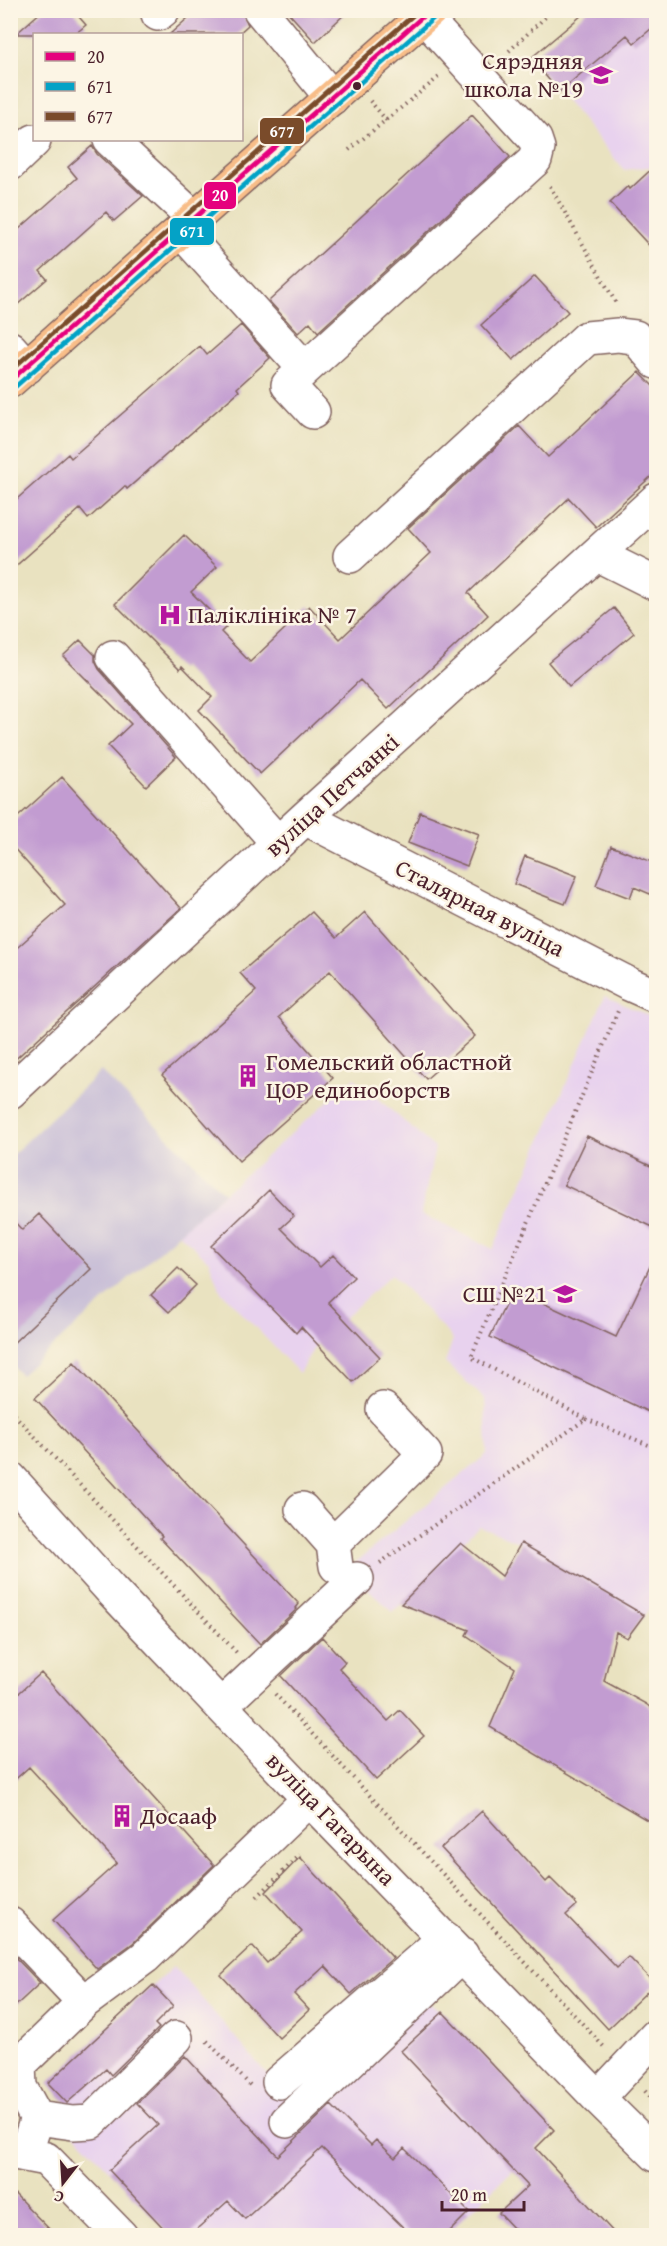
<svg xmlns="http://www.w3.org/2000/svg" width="667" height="2246" font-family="'Gentium Book Plus',serif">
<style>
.built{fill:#e8d2ee}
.industrial{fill:#c9bfd7}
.building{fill:#c29cd1}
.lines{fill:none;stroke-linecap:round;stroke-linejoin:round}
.minor-casing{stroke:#82635f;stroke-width:36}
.major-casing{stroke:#82635f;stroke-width:36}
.path{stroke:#82635f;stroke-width:4;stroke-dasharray:1.5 4.5;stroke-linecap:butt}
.minor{stroke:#fff;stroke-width:33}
.major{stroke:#f8bd88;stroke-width:33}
.bus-1-casing{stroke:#fcf5e5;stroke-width:9}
.bus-2-casing{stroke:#fcf5e5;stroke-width:9}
.bus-3-casing{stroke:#fcf5e5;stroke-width:9}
.bus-1{stroke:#e5007d;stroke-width:4.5}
.bus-2{stroke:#04a2c6;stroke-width:4.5}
.bus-3{stroke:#7a4b2a;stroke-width:4.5}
.bus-dot{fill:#4a1f2b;stroke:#fcf5e5;stroke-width:2}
.labels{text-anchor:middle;stroke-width:5;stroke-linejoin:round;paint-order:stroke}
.poi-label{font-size:24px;fill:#4a1f2b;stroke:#fcf5e5;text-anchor:start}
.street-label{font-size:24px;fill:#4a1f2b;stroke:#fcf5e5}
.line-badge{stroke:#fcf5e5;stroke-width:2}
.badge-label{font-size:16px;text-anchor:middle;font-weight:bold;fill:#fff}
</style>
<rect width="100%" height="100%" fill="#fcf5e5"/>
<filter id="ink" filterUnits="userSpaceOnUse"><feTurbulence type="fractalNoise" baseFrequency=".0167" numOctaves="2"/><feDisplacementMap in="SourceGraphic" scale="12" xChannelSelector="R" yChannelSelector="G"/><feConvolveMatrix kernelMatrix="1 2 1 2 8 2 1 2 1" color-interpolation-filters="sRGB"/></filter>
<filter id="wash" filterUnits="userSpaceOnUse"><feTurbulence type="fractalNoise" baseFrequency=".008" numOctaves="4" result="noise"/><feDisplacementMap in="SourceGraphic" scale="24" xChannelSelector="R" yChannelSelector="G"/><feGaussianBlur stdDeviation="1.35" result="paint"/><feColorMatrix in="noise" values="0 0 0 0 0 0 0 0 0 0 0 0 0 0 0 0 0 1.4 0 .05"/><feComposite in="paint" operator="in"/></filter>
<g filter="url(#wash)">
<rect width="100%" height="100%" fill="#e9e2c0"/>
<!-- built -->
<path class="built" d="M588,11H656V166L624,170L531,58Z
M605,996L656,1019V1603L644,1615L521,1543L479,1526L393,1612L357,1579L355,1563L487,1454L485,1399L445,1363L453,1339L392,1274L317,1343L299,1373L220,1290L209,1261L179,1233L354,1078L435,1148L421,1214L493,1249Z
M174,1966L290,2101L409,1991L443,2012L554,2130L446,2235H170L74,2133L73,2114L68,2104L48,2083Z"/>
<!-- industrial -->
<path class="industrial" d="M101,1071L224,1193L21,1375L10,1363V1157Z"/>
<g id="blocks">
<!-- building -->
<path class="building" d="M43,10H73L86,25L75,34H16Z
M197,10H242L248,25L238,34H170Z
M286,10H349L315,42Z
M588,10H657V24L634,43L627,35L559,92L531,58Z
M472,115L510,157L318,332L310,322L298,333L269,301Z
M92,146L97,154L143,196L114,221L106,212L40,271L47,279L10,311V237L77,178L68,167Z
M657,164V254L610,203L628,186L630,189Z
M535,276L568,312L513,360L481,325Z
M241,325L270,358L237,388L239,391L127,489L125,486L88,519L80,509L10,571V505L68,454L71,458L200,346L207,355Z
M639,372L657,390V471L596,527L569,498L468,593L488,615L388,709L360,680L260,774L199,710L212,697L182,666L180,669L115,604L184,535L217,567L191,592L226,627L221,632L250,662L309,606L340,639L431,553L408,528L519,426L548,457Z
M614,608L634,633L569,687L548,662Z
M80,640L95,655V661L99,669L176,757L146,786L108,746L131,724L63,656Z
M62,777L181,908L10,1064V954L65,905L10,844V824Z
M420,812L479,834L467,866L408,843Z
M611,846L657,864V878L650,894L634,887L630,898L596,885Z
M525,856L577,876L565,904L514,884Z
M312,912L336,938L365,912L475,1036L426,1079L330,971L279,1017L333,1078L239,1161L162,1075L256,991L240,973Z
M587,1136L657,1169V1229L564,1185Z
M269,1190L294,1216L281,1228L320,1267L333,1255L354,1277L328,1302L380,1357L353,1382L301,1327L296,1333L211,1246Z
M39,1214L91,1269L10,1346V1217L22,1230Z
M657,1252V1416L490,1337L513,1289L616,1337Z
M178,1268L196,1285L169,1312L151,1295Z
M74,1362L299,1604L296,1608L297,1609L260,1644L160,1538L162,1536L35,1398Z
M461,1543L502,1576L521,1543L644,1615L627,1638L616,1632L604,1681L646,1704L657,1713V1826L490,1727L515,1668L466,1635L469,1630L401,1604Z
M322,1637L345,1662L339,1668L388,1721L400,1710L424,1736L376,1780L281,1676Z
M41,1673L214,1865L133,1943L97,1969L53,1920L117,1863L29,1767L10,1784V1701Z
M482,1811L546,1882L550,1878L577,1905L566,1915L617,1968L629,1957L655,1984L608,2029L441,1848Z
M300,1857L393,1958L351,1994L325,1966L294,1994L309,2010L279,2038L221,1975L252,1946L267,1963L302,1932L266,1892Z
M10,1952L40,1983L10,2011Z
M153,1985L173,2006L155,2024L159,2028L111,2075L106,2069L67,2103L48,2083Z
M443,2012L554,2130L536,2148L616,2235H520L499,2213L528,2186L401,2051Z
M185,2056L278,2156L331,2105L371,2145L376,2140L395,2158L404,2148L469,2212L446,2235H411L322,2148L245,2219L228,2201L190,2235H170L109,2170L158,2125L137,2103Z
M10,2189L55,2235H10Z"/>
</g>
</g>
<g filter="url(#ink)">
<use href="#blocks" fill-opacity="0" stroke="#82635f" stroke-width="1.5"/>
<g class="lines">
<!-- minor casing -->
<g class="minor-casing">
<path id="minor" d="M260,10L332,98
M158,14L163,10
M110,140L195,219
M10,164L34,141
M181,231L305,369L288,385L313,412
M10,348L27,367
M305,369L535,160L538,148L535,139L424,17
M598,555L656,584
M350,556L587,338L618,335L635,337L656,362
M113,657L278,843
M305,818L629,984L656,996
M10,1092L305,818L656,500
M10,1478L111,1590L309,1799L598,2098L656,2155
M302,1509L333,1544L336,1566
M333,1544L425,1454L383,1409
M222,1705L357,1579
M10,1924L84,2002
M10,2056L19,2065L84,2002L145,1957L309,1799
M19,2065L20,2087L37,2118
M279,2082L445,1938
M598,2098L656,2036
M287,2121L462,1955
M10,2152L46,2159L121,2236
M25,2155L37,2118L73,2123L91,2122L176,2038"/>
</g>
<!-- major casing -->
<g class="major-casing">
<path id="major" d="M10,381L431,10"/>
</g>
<!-- path -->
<path class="path" d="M509,51L553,10
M370,101L387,121
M349,150L439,77
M550,186L617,305
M10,1410L237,1653
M586,1419L656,1448
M380,1563L586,1419L471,1357L618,1011
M275,1694L605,2048
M257,1897L300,1855
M207,2041L250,2085
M645,2091L656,2104"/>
<!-- minor -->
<use href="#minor" class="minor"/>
<!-- major -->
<use href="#major" class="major"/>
<!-- bus-1 casing -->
<g class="bus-1-casing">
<path id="bus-1" d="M10,381L430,10"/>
</g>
<!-- bus-2 casing -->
<g class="bus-2-casing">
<path id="bus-2" d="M15,387L436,16"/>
</g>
<!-- bus-3 casing -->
<g class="bus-3-casing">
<path id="bus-3" d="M10,371L419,10"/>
</g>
<!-- bus-1 -->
<use href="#bus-1" class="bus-1"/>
<!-- bus-2 -->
<use href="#bus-2" class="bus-2"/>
<!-- bus-3 -->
<use href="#bus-3" class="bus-3"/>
</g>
</g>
<!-- icons -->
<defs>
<g id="school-bare" transform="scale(1.8)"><path d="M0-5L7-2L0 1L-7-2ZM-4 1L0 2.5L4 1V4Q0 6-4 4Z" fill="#b5179e" stroke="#fcf5e5" stroke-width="2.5" paint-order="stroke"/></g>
<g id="hospital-bare" transform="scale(1.8)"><path d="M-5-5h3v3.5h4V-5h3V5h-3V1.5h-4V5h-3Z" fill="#b5179e" stroke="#fcf5e5" stroke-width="2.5" paint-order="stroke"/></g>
<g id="building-bare" transform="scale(1.8)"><path d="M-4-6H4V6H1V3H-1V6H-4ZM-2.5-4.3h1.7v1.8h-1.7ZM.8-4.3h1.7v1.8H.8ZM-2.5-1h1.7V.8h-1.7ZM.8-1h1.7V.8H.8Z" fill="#b5179e" stroke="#fcf5e5" stroke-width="2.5" paint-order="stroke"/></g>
</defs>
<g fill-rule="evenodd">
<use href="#school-bare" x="601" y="75"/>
<use href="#hospital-bare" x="170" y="615"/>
<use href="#building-bare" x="248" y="1076"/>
<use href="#school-bare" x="565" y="1294"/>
<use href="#building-bare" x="122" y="1816"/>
</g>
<!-- markers -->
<circle class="bus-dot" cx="357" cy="86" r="5"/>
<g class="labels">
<!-- poi labels -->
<g class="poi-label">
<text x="583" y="69" text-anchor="end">Сярэдняя<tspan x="583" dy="28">школа №19</tspan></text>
<text x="188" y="623">Паліклініка № 7</text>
<text x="266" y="1070">Гомельский областной<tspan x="266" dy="28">ЦОР единоборств</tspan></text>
<text x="547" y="1302" text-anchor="end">СШ №21</text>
<text x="140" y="1824">Досааф</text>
</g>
<!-- street labels -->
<g class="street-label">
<text transform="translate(332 795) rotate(-42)" y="8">вуліца Петчанкі</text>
<text transform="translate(480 908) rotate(27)" y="8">Сталярная вуліца</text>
<text transform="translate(331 1819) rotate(46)" y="8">вуліца Гагарына</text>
</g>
</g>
<g class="line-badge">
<rect x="259" y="117" width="46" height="28" rx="6" fill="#7a4b2a"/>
<rect x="203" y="181" width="34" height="29" rx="6" fill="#e5007d"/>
<rect x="169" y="217" width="46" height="29" rx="6" fill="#04a2c6"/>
</g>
<g class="badge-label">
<text x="282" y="137">677</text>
<text x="220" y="201">20</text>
<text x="192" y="237">671</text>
</g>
<!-- margin -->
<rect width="667" height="2246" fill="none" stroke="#fcf5e5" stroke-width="36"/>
<!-- legend -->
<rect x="33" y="33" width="210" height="108" fill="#fcf5e5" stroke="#b59f9b" stroke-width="1.5"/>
<rect x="45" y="52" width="30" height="9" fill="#e5007d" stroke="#b59f9b" stroke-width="1.5"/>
<text x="87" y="63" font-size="18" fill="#4a1f2b">20</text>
<rect x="45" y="82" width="30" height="9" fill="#04a2c6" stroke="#b59f9b" stroke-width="1.5"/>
<text x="87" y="93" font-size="18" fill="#4a1f2b">671</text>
<rect x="45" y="112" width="30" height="9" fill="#7a4b2a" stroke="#b59f9b" stroke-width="1.5"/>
<text x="87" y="123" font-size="18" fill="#4a1f2b">677</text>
<!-- north arrow -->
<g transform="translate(63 2183) rotate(197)" stroke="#fcf5e5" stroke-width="4.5" paint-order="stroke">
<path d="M0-4.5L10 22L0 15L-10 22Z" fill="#4a1f2b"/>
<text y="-9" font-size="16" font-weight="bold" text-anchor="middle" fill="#4a1f2b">С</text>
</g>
<!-- scale -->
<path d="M442 2201v9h82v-9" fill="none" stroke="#4a1f2b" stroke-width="3"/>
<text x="451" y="2201" font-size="18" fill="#4a1f2b" stroke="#fcf5e5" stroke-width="4.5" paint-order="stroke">20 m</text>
</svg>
